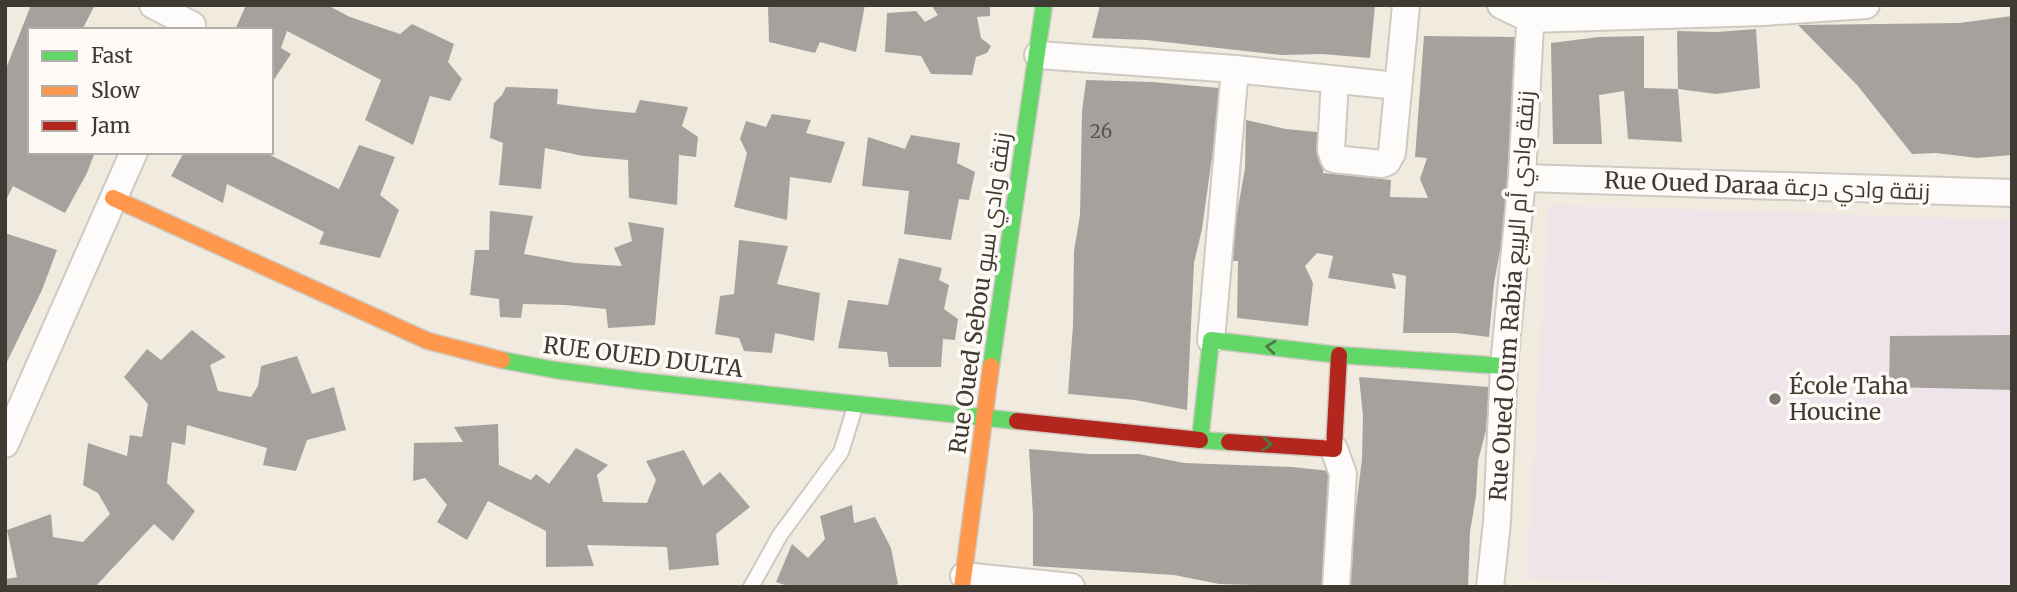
<svg xmlns="http://www.w3.org/2000/svg" width="2017" height="592" font-family="Merriweather,Cairo,serif">
<style>
.education{fill:#eee4ea}
.building{fill:#a7a19d}
.lines{fill:none;stroke-linecap:round;stroke-linejoin:round}
.lane-casing{stroke:#cec9c1;stroke-width:18}
.street-casing{stroke:#cec9c1;stroke-width:30}
.fast-casing{stroke:#cec9c1;stroke-width:19}
.slow-casing{stroke:#cec9c1;stroke-width:19}
.jam-casing{stroke:#cec9c1;stroke-width:19}
.lane{stroke:#fdfcfa;stroke-width:14}
.street{stroke:#fdfcfa;stroke-width:26}
.fast{stroke:#63d668;stroke-width:16}
.slow{stroke:#ff974d;stroke-width:16}
.jam{stroke:#b3261e;stroke-width:16}
.oneway{stroke:#4d7948}
.poi-dot{fill:#7d796f;stroke:#fefbf7;stroke-width:2.5}
.labels{text-anchor:middle;stroke-width:7;stroke-linejoin:round;paint-order:stroke}
.number-label{font-size:19px;fill:#59544e}
.street-label{font-size:23px;fill:#3f3b33;stroke:#fefbf7}
.poi-label{font-size:23px;fill:#3f3b33;stroke:#fefbf7;text-anchor:start}
</style>
<rect width="100%" height="100%" fill="#f1ebdf"/>
<!-- education -->
<path class="education" d="M1549,205L2012,220V587H1699L1527,578Z"/>
<!-- building -->
<path class="building" d="M31,5H95L82,30H30V152H95L87,173L65,213L13,186L5,202V71Z
M246,5H327L350,17L400,34L412,24L454,44L448,62L462,79L450,101L430,96L413,145L365,120L381,80L287,31L281,48L291,54L271,84V30H235Z
M768,5H865L856,52L820,42L815,53L769,42Z
M931,5H990V16L977,17L981,38L991,46L987,53L976,57L972,75L931,74L921,56L885,52L887,13L916,11L925,22L938,15Z
M1100,5H1375L1370,58L1322,54L1282,55L1147,40L1092,38Z
M2012,16V155L1977,158L1936,153L1912,154L1857,85L1798,25L1959,23Z
M1756,29L1760,88L1716,94L1678,89L1677,31L1717,32Z
M1424,36L1517,37L1503,235L1494,283L1489,337L1456,333H1403L1406,276L1392,273L1396,289L1328,278L1333,256L1317,253L1305,266L1313,283L1308,326L1237,318L1238,261H1233L1235,224L1245,169L1246,120L1286,129L1327,133L1323,173L1391,180L1390,197L1428,198L1420,179L1427,158L1415,157Z
M1644,36V88L1678,89L1682,142L1628,139L1624,91L1599,95L1602,144H1553L1551,43L1599,37Z
M1086,80L1152,82L1219,88L1217,121L1202,229L1194,263L1187,410L1135,400L1068,394L1073,325L1074,251L1080,215L1082,112Z
M506,87L558,89L557,104L595,109L635,113L640,100L688,107L682,126L698,137L696,157L679,155L677,205L629,198L628,160L583,156L545,148L541,189L499,185L503,143L490,138L494,103L502,95Z
M772,114L811,120L806,133L845,142L831,183L790,177L787,220L734,207L747,153L740,139L746,121L766,127Z
M911,135L960,143L957,163L975,172L969,200L959,199L951,240L904,234L909,191L862,186L868,137L905,149Z
M359,145L395,157L380,195L399,210L380,258L319,244L324,232L227,184L223,203L171,176L184,152H264L339,189Z
M490,211L533,216L524,254L575,263L622,266L614,248L632,241L628,222L664,228L655,325L608,328L606,309L565,305L523,304L521,318L500,317L499,299L470,295L475,250H489Z
M5,233L57,250L42,290L5,366Z
M739,240L788,246L777,284L820,293L814,341L775,333L772,353L744,351L739,338L715,334L720,296L734,294Z
M899,258L942,268L939,280L949,285L944,309L958,319L955,340L943,339L941,367H889L887,352L838,348L848,300L888,305Z
M192,330L226,357L210,365L218,391L251,397L258,386L261,366L297,356L312,394L334,387L346,430L307,440L296,471L263,465L267,448L187,425L185,445L172,442L167,483L195,511L173,541L154,524L95,587H8L6,579L17,577L7,530L51,514L53,537L83,542L110,514L98,493L83,485L88,443L127,456L130,435L142,437L148,404L124,377L147,349L161,360Z
M2012,335V390L1889,387L1890,336Z
M1359,377L1489,387L1486,430L1478,461L1476,496L1470,532L1468,587H1350L1354,524L1362,459L1363,416Z
M498,424L499,465L531,480L536,474L549,484L576,448L608,465L597,475L603,502L647,503L656,480L646,461L684,450L703,486L720,472L750,507L716,534L719,565L669,570L667,547L587,545L594,566L546,567V531L488,501L467,540L437,522L447,505L425,478L413,481L414,443L463,442L454,427Z
M1029,449L1089,454H1139L1184,463L1292,467L1340,472L1326,587L1219,584L1174,575L1033,566V516Z
M852,505L854,523L875,517L891,548L898,584L890,587H791L776,582L792,544L808,558L825,539L820,516Z"/>
<g class="lines">
<!-- lane casing -->
<g class="lane-casing">
<path id="lane" d="M751,587L780,535L841,452L856,404"/>
</g>
<!-- street casing -->
<g class="street-casing">
<path id="street" d="M153,5L192,25
M1501,5L1530,19L1763,12L1866,5
M1038,55L1235,69L1397,86
M1335,80L1331,150L1334,159L1382,164L1387,162L1392,153L1406,5
M1522,178L2012,193
M1211,340L1235,69
M5,444L134,152
M1334,449L1343,474L1336,587
M964,576L1071,587
M1490,587L1497,522L1504,366L1522,178L1531,5"/>
</g>
<!-- fast casing -->
<g class="fast-casing">
<path id="fast" d="M502,360L555,370L640,381L1017,421
M991,366L1044,5
M1229,442L1200,440L1211,340L1339,355L1504,366"/>
</g>
<!-- slow casing -->
<g class="slow-casing">
<path id="slow" d="M113,198L428,341L502,360
M962,587L991,366"/>
</g>
<!-- jam casing -->
<g class="jam-casing">
<path id="jam" d="M1017,421L1200,440
M1229,442L1334,449L1339,355"/>
</g>
<!-- lane -->
<use href="#lane" class="lane"/>
<!-- street -->
<use href="#street" class="street"/>
<!-- fast -->
<use href="#fast" class="fast"/>
<!-- slow -->
<use href="#slow" class="slow"/>
<!-- jam -->
<use href="#jam" class="jam"/>
</g>
<!-- one-way arrows -->
<defs><path id="oneway-chevron" d="M-2-3.5L2.5 0L-2 3.5" fill="none" stroke-width="1.6" stroke-linecap="round" stroke-linejoin="round" transform="scale(1.75)"/></defs>
<g class="oneway">
<use href="#oneway-chevron" transform="translate(1271 347) rotate(-174)"/>
<use href="#oneway-chevron" transform="translate(1267 444) rotate(4)"/>
</g>
<!-- markers -->
<circle class="poi-dot" cx="1775" cy="399" r="7"/>
<g class="labels">
<!-- number labels -->
<g class="number-label">
<text x="1101" y="138">26</text>
</g>
<!-- street labels -->
<g class="street-label">
<text transform="translate(1767 186) rotate(2)" y="8">Rue Oued Daraa زنقة وادي درعة</text>
<text transform="translate(980 293) rotate(-82)" y="8">Rue Oued Sebou زنقة وادي سبو</text>
<text transform="translate(1512 296) rotate(-86)" y="8">Rue Oued Oum Rabia زنقة وادي أم الربيع</text>
<text transform="translate(643 357) rotate(7)" y="8">RUE OUED DULTA</text>
</g>
<!-- poi labels -->
<g class="poi-label">
<text x="1789" y="394">École Taha<tspan x="1789" dy="26">Houcine</tspan></text>
</g>
</g>
<!-- border -->
<rect width="2017" height="592" fill="none" stroke="#3f3b33" stroke-width="14"/>
<!-- legend -->
<rect x="28" y="28" width="245" height="126" fill="#fefbf7" stroke="#b2aea9" stroke-width="2"/>
<rect x="42" y="51" width="35" height="10" fill="#63d668" stroke="#b2aea9" stroke-width="2"/>
<text x="91" y="63" font-size="21" fill="#3f3b33">Fast</text>
<rect x="42" y="86" width="35" height="10" fill="#ff974d" stroke="#b2aea9" stroke-width="2"/>
<text x="91" y="98" font-size="21" fill="#3f3b33">Slow</text>
<rect x="42" y="121" width="35" height="10" fill="#b3261e" stroke="#b2aea9" stroke-width="2"/>
<text x="91" y="133" font-size="21" fill="#3f3b33">Jam</text>
</svg>
